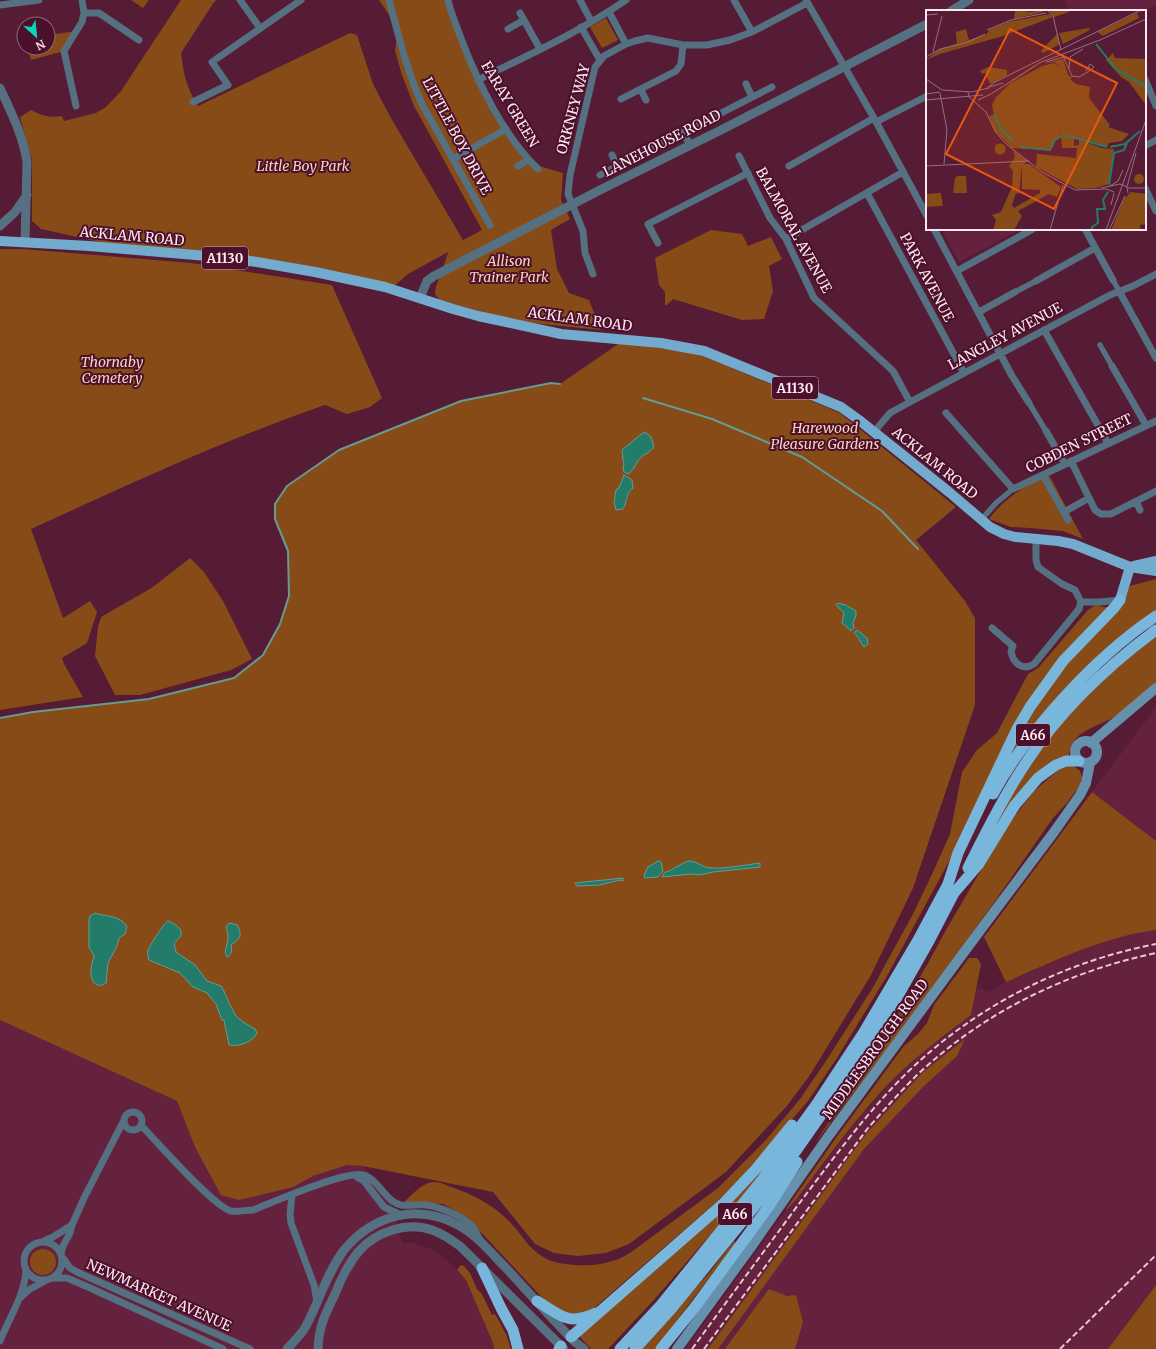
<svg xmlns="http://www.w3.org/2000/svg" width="1156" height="1349" font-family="Merriweather,serif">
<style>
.built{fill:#64223f}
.green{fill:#874b18}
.water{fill:#237c6a;stroke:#659c92}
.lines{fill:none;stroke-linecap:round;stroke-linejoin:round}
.stream{stroke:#659c92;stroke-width:2}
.pedestrian{stroke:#557081;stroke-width:5.5}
.minor{stroke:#557081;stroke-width:7}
.tertiary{stroke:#557081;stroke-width:9}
.secondary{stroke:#6691ac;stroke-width:10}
.primary{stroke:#72abcd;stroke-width:10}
.trunk{stroke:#78b6dc;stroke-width:11}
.rail{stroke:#e7c9d4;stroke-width:2;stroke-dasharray:6 3;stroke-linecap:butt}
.labels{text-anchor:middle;stroke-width:4;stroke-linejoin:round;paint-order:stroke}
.shield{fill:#4b102b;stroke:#c9a6b4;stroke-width:1}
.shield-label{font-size:13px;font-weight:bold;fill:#ffe7ef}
.street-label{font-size:14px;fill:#ffe7ef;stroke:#4b102b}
.park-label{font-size:14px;font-style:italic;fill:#fbd5bb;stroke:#4b102b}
.inset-river{fill:none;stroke:#237c6a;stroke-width:2}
.inset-road{fill:none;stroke:#9a6d7f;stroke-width:1}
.view{fill:#e8590c;fill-opacity:0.15;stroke:#e8590c;stroke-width:2}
.inset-edge{fill:none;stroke:#ffe7ef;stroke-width:2}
</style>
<rect width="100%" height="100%" fill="#561b35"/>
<!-- built -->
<path class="built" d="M1065,0H1156V6L1140,11H1069Z
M941,229H1021L959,262Z
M1156,707V841L1092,792Z
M1156,930V1285L1108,1349H685L786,1210L795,1201L858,1119L893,1080L922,1052L971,1015L977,987L990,992L1006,982L1074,952L1137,932Z
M0,1020L177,1101L195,1147L293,1187L313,1176L347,1165L363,1166L390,1198L402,1243H412L431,1249L446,1259L466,1280L493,1343L494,1349H0Z"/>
<!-- green -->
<path class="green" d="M131,0H149L143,8Z
M181,0H217L214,2L181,53C184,75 186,86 198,106L350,33L357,35L373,84L392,120L463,240L482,230L414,106L402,75L395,51L397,37L391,18L379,0H448L478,80L529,163L563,173L561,200L570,219L551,230L557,269L569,293L589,300L601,330L522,322L444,302C440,300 436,297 435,293C434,289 447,259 448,252L408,274L391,289L342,275L100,242L41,229L32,221V160L20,117L31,110C42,116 50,118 62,116L64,121L96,113L106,107L121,91Z
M606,18L618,40L602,48L590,27Z
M77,31L64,51L31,60L28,48H48V35Z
M711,230L742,234L748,246L771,237L782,259L769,266L773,291L764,319L742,320L673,299L667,305H665V292L659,285L655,258Z
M0,249H23L191,263L332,285L382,398L370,407L347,414L325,405C224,440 128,485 31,529L63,618L90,601L97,612L87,643L62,658L64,664L83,697L0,710Z
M621,342L657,346L703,356L840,413L956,507L916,540L965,601L975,618V705L913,888L871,975L810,1075L786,1107L726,1172L629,1244L606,1253L578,1256L554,1253L535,1244L493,1192L363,1166L347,1165L313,1176L293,1187L239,1200L221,1195L195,1147L177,1101L0,1020V718L33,712L149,699L234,678L263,655L280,624L289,596L288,551L275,519V504L287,486L339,450L461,401L551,383L560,384Z
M1048,473L1083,539L1063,531L1030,528L1011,527L989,519C1004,498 1026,486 1048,473Z
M190,558L204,572L223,601L252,659L231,670L140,695H115L95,656L98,627L101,617L153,587Z
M1156,579V611L1008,761L1020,734L1028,719L1058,674L1123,603L1130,586Z
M1095,605L1110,608L1054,667L887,976L837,1058L808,1101L729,1191L593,1309L572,1316L550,1306L478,1229L457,1212L443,1204L404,1202C413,1194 421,1183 434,1182C440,1182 446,1185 451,1187C474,1195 492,1204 509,1221C521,1233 529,1250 545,1258C558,1266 590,1267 605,1263C614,1261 622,1258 630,1253L718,1188L765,1141L800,1099L826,1061L872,989L913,914L933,872L950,834L962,772L977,750L997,733L1028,674L1038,668L1088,610Z
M1156,635V684C1143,694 1131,706 1117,715C1100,727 1069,730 1069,757L1057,762L1000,821L998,819L1023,774L1064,720L1094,687Z
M1063,766H1074L1080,771L1082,777L1081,784L1067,803L1053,818L993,904L886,1050L816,1142L817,1140L864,1069L893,1022L927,965L946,930L1005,829L1033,792Z
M1092,792L1156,841V930C1103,937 1054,961 1006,982L984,937Z
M969,958H977L981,964L971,1015C939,1039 907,1063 880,1093C849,1127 823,1164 795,1201L787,1209H786L838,1135L904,1046L918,1034L927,1023L934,1005Z
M965,1039L957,1056L923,1087L864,1149L718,1349H708L866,1134L922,1073Z
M760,1170L762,1171L718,1226L652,1302L608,1349H591L578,1335Z
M734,1241L736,1243L655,1349H639L709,1273Z
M30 1262a13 13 0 1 1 26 0a13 13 0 1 1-26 0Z
M461,1265L464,1266L470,1273L477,1289L482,1294L492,1315L495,1314L506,1334L511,1349H494L493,1343L466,1280L457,1270Z
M1156,1285V1349H1108Z
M769,1289L787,1296L796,1295L803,1322L795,1349H725Z"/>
<!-- water -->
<path class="water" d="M645,432L651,437L654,446C651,452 647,453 642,456C637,461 634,469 629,474L624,472L623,467L624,464L623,460L622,450L640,435Z
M624,475L632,480L633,488C625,494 628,501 623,509L616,510L614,502L616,490L619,488Z
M838,603L846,605L856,611V615L853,623L854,628L851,631L842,623L844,613L836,605Z
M857,630L867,638L868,644L864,647C860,643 859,636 854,633Z
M658,861L661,862L663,871L658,877L645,878L644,875L648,867Z
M689,861C697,861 702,867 710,868C726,869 744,865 760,863V867L713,872L699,875L691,874L662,877L665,872C670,872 681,863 689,861Z
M623,878V881L620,880L599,885L577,886L575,883Z
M95,913C106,917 121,915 127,927L125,934L119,938L117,946L108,963L106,983C96,990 90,980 91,970C91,966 93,960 94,956L89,947V920L90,916Z
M168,921C173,923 183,928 181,935C180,938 176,941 174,943L176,952L195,965L207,981L221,986L224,991L229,1003L236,1016L243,1022L255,1029L257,1033C253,1042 239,1047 229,1045L224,1020H222L216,1004L207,993L193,987L180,973L149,960C148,957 147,954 148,951C149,946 164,923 168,921Z
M229,923L237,925C243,935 240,939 231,945C232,950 232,955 227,957C223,951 228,945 228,937C228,934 227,930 226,927Z"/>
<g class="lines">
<!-- stream -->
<path class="stream" d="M643,398L712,419L802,457L882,511L918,549
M0,718L33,712L149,699L234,678L263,655L280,624L289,596L288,551L275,519V504L287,486L339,450L461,401L551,383L560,384"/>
<!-- pedestrian -->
<path class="pedestrian" d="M1113,280L1119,291
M1015,292L1036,281
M1100,345L1112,366
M1029,403L1046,431
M981,520L996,503L1013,489"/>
<!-- minor -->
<path class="minor" d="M240,0L260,28
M389,0C399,37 407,72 423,106L490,225
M448,0C451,14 457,27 462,41C478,83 505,138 538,169
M580,0L591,21
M734,0L752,32
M806,0L874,118L927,216
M0,5L39,0
M609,12L626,44
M84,13H99L139,40
M520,13L540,49
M581,27L600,60
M508,29L524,20
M1145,79L1156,106
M478,80C528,55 580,32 626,0
M746,84L752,97
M641,90L646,100
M621,99L676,71L681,64L683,45
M193,102L228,85L212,62L301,0
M76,106L64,51L82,22L84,13L82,0
M876,122L927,96
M683,132L690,145
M1145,146L1156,140
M612,155L617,166
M739,156L770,218L786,239L814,298L893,371L910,402
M453,159L506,129
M518,166L528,160
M789,166L874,118
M600,175L772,87
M1145,188L1156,211
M867,193L964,373
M934,229L1012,376L1029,403
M1085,229L1113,280
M786,239L903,172
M658,243L648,224L748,173
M957,271L1033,229
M593,274L585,253L583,231L568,194L570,175L595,67L604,56L626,44L635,41L648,38L683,45H707L730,40L752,32L807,3
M1036,281L1095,248
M1119,291L1156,358
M979,312L1015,292
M1044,330L1108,443
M1112,366L1146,425
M946,413L1013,489L1156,421
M1046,431L1065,464
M874,432L890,413L910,402L1110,295L1133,286L1156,274
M1071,461L1095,510L1101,514H1111L1156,491
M1043,475L1068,520
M1136,501L1140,510
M1064,512L1089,498
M1081,602H1100L1120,600
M992,628L1013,646L1011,651C1013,664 1023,671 1034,664L1079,609L1081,602L1075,590L1062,584L1038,567L1036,560V539
M124 1121a9 9 0 1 1 18 0a9 9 0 1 1-18 0Z
M141,1125L151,1136C165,1151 215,1207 231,1211C238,1212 246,1210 253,1210C273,1202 346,1170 363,1175C379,1179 385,1202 401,1205C409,1206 418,1204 426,1205C440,1207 463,1216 473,1227C475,1230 477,1234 479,1238
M357,1177L364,1181L384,1207L401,1215
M292,1195L290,1214L291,1223L314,1285L317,1302
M24 1261a19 19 0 1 1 38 0a19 19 0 1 1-38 0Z
M42,1242L53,1237L72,1225
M61,1254L63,1246L70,1233L72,1225L84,1198L124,1120
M63,1258L70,1268L77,1272L250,1349
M53,1278H67L88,1287L223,1349
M19,1299L30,1289L45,1281
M0,1341C9,1318 25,1295 26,1269"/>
<!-- tertiary -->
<path class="tertiary" d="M951,11L969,0
M0,88C11,112 23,135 27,162L25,242
M0,226L15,212L27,195
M420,298L427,281L434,276L600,190L725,128L927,24
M287,1349C293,1342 302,1334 306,1326C319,1301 327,1273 344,1250C373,1215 417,1203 458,1225C477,1235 492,1254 507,1269C530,1294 552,1319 575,1342L584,1349
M318,1349C319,1325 325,1315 335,1294C341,1279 348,1264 359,1251C376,1232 407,1221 432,1230C443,1234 452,1240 461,1247L564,1349"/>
<!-- secondary -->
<path class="secondary" d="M1075 752a11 11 0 1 1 22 0a11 11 0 1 1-22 0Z
M1091,743L1156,688
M677,1349L751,1247L830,1134L970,944L1054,832L1080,795L1086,783L1090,763"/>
<!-- primary -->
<path class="primary" d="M0,241L89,246L231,258L257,262L315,272L385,287L453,309L478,316L561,334L661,343L704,351L841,407L859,420L949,492L990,527L1004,534L1015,537L1058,541L1073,544L1130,567L1156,571
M1134,566L1156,561
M1120,600L1130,567"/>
<!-- trunk -->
<path class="trunk" d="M993,794C1028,730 1095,657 1156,616
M968,868C984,836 1000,803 1020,772C1054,717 1105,668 1156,630
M482,1268L501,1308L513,1330L518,1349
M537,1301C561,1316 568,1326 596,1313
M571,1337L724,1203L756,1169L792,1125
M559,1349L561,1346
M620,1349L661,1305L762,1180L816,1105L864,1032L918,940L948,884L958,853L1017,729L1030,707L1063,661L1114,608L1120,600
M635,1349L672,1308L772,1185L828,1105L895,1001L929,941L954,893L978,865L1015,805L1038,778L1049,770L1056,765L1066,761H1079
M661,1349L695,1307L769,1206L797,1162"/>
<!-- rail -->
<path class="rail" d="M692,1349C727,1301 763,1253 798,1205C829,1164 859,1123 894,1086C964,1012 1057,963 1156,944
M704,1349L868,1128C884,1110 899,1093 916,1076C982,1013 1066,972 1156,953
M1060,1349L1156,1255"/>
</g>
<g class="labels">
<!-- shield labels -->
<g class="shield">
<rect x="202" y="247" width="46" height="22" rx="3"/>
<rect x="772" y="377" width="46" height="22" rx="3"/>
<rect x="1016" y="724" width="34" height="22" rx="3"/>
<rect x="718" y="1203" width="34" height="22" rx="3"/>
</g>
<g class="shield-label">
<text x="225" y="263">A1130</text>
<text x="795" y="393">A1130</text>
<text x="1033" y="740">A66</text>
<text x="735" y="1219">A66</text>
</g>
<!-- street labels -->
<g class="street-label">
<text transform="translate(510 104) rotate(59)" y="5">FARAY GREEN</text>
<text transform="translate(573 109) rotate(-75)" y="5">ORKNEY WAY</text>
<text transform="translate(457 136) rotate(62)" y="5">LITTLE BOY DRIVE</text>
<text transform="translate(662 143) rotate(-27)" y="5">LANEHOUSE ROAD</text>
<text transform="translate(794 230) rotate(61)" y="5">BALMORAL AVENUE</text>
<text transform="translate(132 236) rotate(5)" y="5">ACKLAM ROAD</text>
<text transform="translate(927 277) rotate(62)" y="5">PARK AVENUE</text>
<text transform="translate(580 319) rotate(8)" y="5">ACKLAM ROAD</text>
<text transform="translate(1005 336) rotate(-28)" y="5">LANGLEY AVENUE</text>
<text transform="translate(1079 443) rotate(-26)" y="5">COBDEN STREET</text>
<text transform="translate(935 463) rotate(39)" y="5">ACKLAM ROAD</text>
<text transform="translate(875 1049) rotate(-54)" y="5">MIDDLESBROUGH ROAD</text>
<text transform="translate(159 1295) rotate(24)" y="5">NEWMARKET AVENUE</text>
</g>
<!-- park labels -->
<g class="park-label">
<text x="303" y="171">Little Boy Park</text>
<text x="509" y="266">Allison<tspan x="509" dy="16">Trainer Park</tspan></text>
<text x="112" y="367">Thornaby<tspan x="112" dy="16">Cemetery</tspan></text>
<text x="825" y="433">Harewood<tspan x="825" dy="16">Pleasure Gardens</tspan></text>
</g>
</g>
<!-- overview -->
<g transform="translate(926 10)">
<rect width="220" height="220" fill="#561b35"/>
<path d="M91,0L105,2L116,0L117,2L88,9L89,1ZM123,0H142L143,2L128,7ZM211,3L213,8L177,26L171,22ZM124,4L127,7L77,26L14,44L0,50L12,40L61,24L63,20L82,12ZM29,15L30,22L40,19L43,30L31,34ZM163,18L164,20L137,34L133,23ZM131,24L134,34L117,43L115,41ZM187,43L189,48L220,49V95L203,72L195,67L180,50ZM137,49L142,65L147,68L144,69L150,74L164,77L163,88L184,115L182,117L203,124L196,131L183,133L181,137L148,128V136L153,135V130L176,138L188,139L183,174L170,178L151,179L110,157L111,144L150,148L151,138H136L135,125L129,130L124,140L86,138L69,121L63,106L68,105L66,95L70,87L85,73L116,56L128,53L137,58L128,52L117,54L107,58L63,88L105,58L120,53ZM62,57L81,60V65L64,74L59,63L56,64L54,61ZM68.5 139a5.5 5.5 0 1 1 11 0a5.5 5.5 0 1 1-11 0ZM87,140L101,151L98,154H103L135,177L131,187L123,184L92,201L96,206L88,220H67L70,210L66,205L75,202L86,177L87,161L83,156L89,147ZM96,154V179L114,180V183L88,198L86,195L90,183L93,184ZM208 169a5 5 0 1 1 10 0a5 5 0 1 1-10 0ZM31,166H40L41,183H27L29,168ZM205,182L220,184V214L214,215L215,220H185L198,189ZM15,183L17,196L0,197V184Z" fill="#874b18" fill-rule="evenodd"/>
<path class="inset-river" d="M170,34L189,58L220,77M68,104L75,118L87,131M94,137L124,140L129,130L138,125L181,137M184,137L199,134L214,121M183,175L188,143L198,140L201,133M166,220V217L172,213L171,199H179L177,190L182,182"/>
<path class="inset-road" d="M122,1L127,6L135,40M0,5L12,4M61,20L85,10L120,3M7,42L16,6M137,46L146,66L153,67L165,60M0,47L14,39L42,32L59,24M120,52L138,47M143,58L144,47L157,39M160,61L164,54L168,57L165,60L162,57M0,69L16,80L45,82L63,78M63,77L77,73M61,78L69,72L215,0M42,82L43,87L60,102L69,121L79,133L116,162L149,180L180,179L188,182M14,83L21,120L18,154M0,84L14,82M0,90L57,85M52,90L65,84L113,53L174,30L220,9M0,156L103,151M184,176L192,171L197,160M201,177L210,143M175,178L194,174L201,177L202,183M202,178H220M185,195L188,183M124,220L137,175M180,220L220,110M183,220L199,186"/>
<path class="view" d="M84,19L191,73L128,199L20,144Z"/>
<rect width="220" height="220" class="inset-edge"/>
</g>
<!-- north arrow -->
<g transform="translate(36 36) rotate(153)"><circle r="19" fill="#4b102b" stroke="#936679"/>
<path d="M0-3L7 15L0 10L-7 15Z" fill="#0bd5b5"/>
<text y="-6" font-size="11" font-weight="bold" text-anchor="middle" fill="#ffe7ef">N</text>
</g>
</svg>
